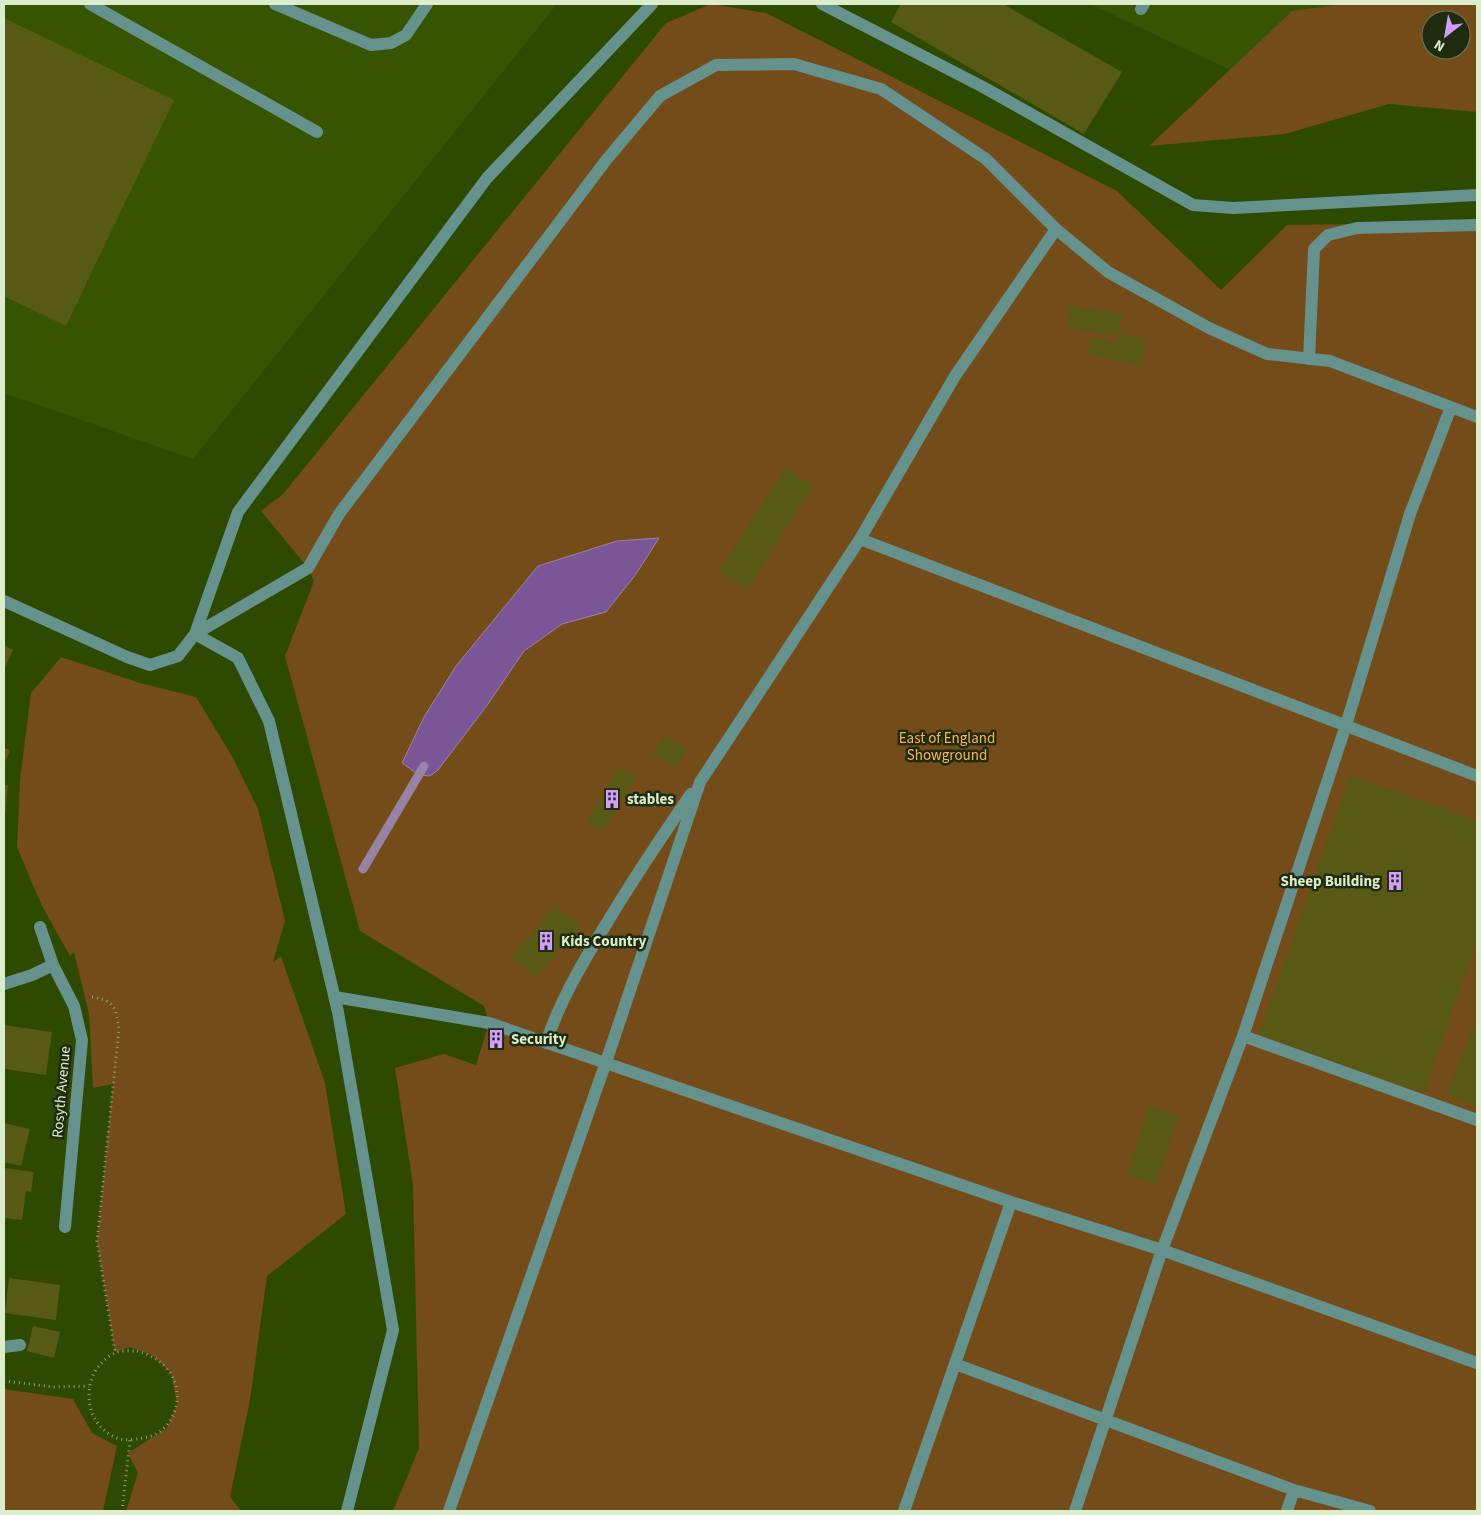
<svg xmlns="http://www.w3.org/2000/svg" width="1481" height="1515" font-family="'Source Sans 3',sans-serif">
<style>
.built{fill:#375500;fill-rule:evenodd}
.green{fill:#734c19;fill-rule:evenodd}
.water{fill:#7b5697;stroke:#9883a6}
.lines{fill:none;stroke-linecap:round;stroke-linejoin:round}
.stream{stroke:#9883a6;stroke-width:9}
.building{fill:#595916}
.path{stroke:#8da36f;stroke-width:3;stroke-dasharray:1 4;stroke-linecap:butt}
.minor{stroke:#66928e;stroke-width:12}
.labels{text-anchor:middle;stroke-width:5;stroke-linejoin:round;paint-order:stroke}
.park-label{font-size:15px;fill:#fdb357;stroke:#1f2b0f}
.poi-label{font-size:15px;font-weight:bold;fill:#dbedca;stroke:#1f2b0f;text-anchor:start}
.street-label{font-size:15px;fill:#dbedca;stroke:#1f2b0f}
</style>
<rect width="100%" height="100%" fill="#2e4900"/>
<!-- built -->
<path class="built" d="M4,4H557L193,459L4,393Z
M1090,4H1477V93L1249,79ZM1431,20H1461V50H1431Z"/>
<!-- green -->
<path class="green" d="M711,4L766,13L1117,191L1221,290L1287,225L1477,222V1511H393L419,1448L413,1185L395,1068L444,1054L476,1065L489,1023L484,1006L360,931L285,656L314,581L308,568L261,511L283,494L666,23Z
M1346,4H1477V112L1389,104L1285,134L1149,146L1292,11ZM1431,20H1461V50H1431Z
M61,657L140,683L196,697L233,758L258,809L285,921L273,962L281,956L325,1083L346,1214L267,1276L250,1400L230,1497L241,1511H126L138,1473L128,1453L167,1428L177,1404L171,1373L152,1355L130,1347L115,1352L97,1241L113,1084L93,1088L89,1014L74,952L70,956L41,904L17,847L20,780L31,693Z
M4,1389L73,1399L92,1433L117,1446L103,1511H4Z"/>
<!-- water -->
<path class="water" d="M659,538L636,574L606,612L562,624L524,651L488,704L438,770L430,776L419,775L402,763L424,717L456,666L538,566L617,541Z"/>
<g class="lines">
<!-- stream -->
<path class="stream" d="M363,869L424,766"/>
</g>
<!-- building -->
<path class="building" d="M901,4H1003L1122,72L1084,134L891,22Z
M4,18L174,100L66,326L4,296Z
M1069,306L1122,313L1119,335L1066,328Z
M1120,333L1146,340L1140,366L1088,353L1092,337L1117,343Z
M785,468L813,486L747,590L718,572Z
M4,645L13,650L4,670Z
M664,736L687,750L676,768L653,754Z
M4,748L10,750L4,764Z
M620,767L636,777L603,831L587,822Z
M1350,775L1477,820V941L1424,1093L1259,1035Z
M4,785H8L5,815H4Z
M555,905L580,926L536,977L512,957Z
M1477,1017V1106L1447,1095Z
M4,1025L52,1032L46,1075L4,1069Z
M490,1032L506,1038L503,1047L487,1041Z
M1149,1106L1179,1116L1156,1185L1127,1175Z
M4,1123L30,1129L21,1166L4,1162Z
M4,1168L34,1172L31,1192L26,1191L22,1220L4,1218Z
M9,1278L60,1285L56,1320L5,1313Z
M33,1326L60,1332L54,1358L27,1351Z"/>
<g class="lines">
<!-- path -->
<path class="path" d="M92,997C115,1000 116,1009 119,1029L97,1241L115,1352
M137,1351C168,1359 187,1386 172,1417C167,1428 155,1437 143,1438C136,1439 127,1441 120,1439C81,1427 78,1371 115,1353C120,1350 131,1351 137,1351Z
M4,1381L54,1387L89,1386
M122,1511L130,1440"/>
<!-- minor -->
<path class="minor" d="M90,4L317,132
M275,4L371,45L391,43L406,35L427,4
M822,4L983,87L1193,205L1233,208L1477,195
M1141,9L1144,4
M1309,359L1314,249L1328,235L1357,228L1477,225
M860,539L1477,776
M4,601L127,657L150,665L178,656L195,634L308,568L339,514L607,159L660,96L716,65L794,64L881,89L986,159L1056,229L1108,272L1209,328L1267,354L1330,361L1477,417
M40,927L53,965L74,1006L82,1040L65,1227
M4,984L32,975L53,965
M335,997L489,1023L1011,1202
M1243,1036L1477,1120
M546,1043C559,1003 580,967 602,931C630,884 660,839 691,794
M4,1347L20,1345
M955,1364L1294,1490L1287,1511
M1294,1490L1370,1511
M347,1511L393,1330L338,1012L269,721L238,658L195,634L238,512L487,178L652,4
M449,1511L606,1062L700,782L860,539L955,376L1056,229
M904,1511L1011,1202L1162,1250L1477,1363
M1075,1511L1162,1250L1243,1036L1346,725L1410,514L1451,407"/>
</g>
<!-- icons -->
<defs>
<g id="building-bare" transform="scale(1.5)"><path d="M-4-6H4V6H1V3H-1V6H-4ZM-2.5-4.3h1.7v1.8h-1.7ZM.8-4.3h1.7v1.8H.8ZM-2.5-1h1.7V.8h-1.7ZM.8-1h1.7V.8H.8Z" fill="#d39cfd" stroke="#1f2b0f" stroke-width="2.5" paint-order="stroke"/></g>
</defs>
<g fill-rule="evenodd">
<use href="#building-bare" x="612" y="799"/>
<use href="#building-bare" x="1395" y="881"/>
<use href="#building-bare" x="546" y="941"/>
<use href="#building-bare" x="496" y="1039"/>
</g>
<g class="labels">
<!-- park labels -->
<g class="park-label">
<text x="947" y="743">East of England<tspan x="947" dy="17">Showground</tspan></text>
</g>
<!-- poi labels -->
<g class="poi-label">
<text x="627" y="804">stables</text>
<text x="1380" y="886" text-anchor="end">Sheep Building</text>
<text x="561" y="946">Kids Country</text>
<text x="511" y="1044">Security</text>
</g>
<!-- street labels -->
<g class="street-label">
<text transform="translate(61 1092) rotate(-85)" y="5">Rosyth Avenue</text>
</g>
</g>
<!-- border -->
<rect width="1481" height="1515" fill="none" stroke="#dbedca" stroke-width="10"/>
<!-- north arrow -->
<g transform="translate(1446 35) rotate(211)"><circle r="24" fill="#1f2b0f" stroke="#6a795a"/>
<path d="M0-4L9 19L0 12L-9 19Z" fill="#d39cfd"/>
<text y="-8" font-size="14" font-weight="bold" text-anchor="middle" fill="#dbedca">N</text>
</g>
</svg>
